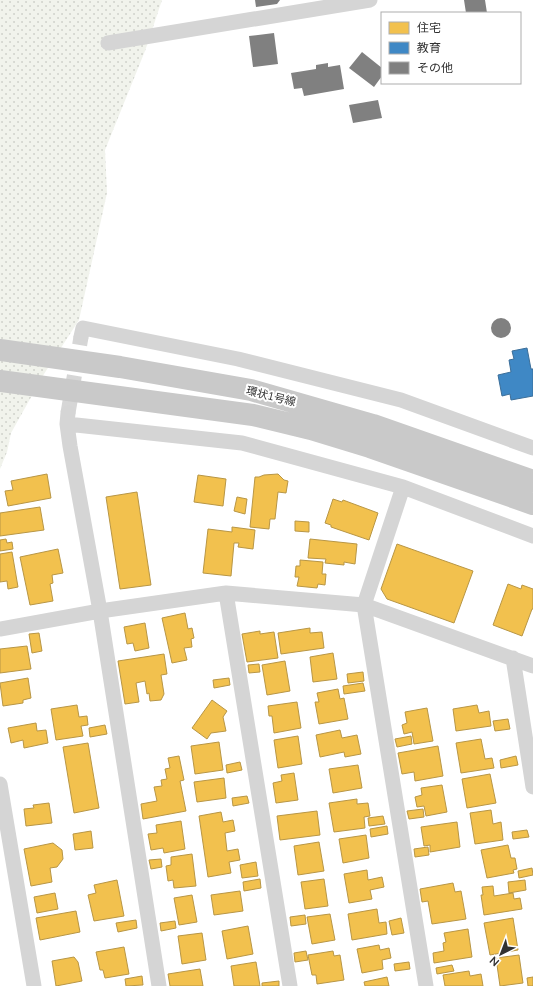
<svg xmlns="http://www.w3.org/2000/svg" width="533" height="986" font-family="'Nunito Sans','Noto Sans JP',sans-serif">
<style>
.grass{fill:url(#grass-dots)}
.homes{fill:#f2c14e;stroke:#b89645}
.schools{fill:#3f88c5;stroke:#3b6e99}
.building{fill:#808080}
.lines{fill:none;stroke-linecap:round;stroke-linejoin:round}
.minor-tunnel{stroke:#d6d6d6;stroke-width:15;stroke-dasharray:15 8;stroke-linecap:butt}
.minor{stroke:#d5d5d5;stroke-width:15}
.primary{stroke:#c9c9c9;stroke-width:22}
.labels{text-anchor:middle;stroke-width:4;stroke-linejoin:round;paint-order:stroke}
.street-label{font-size:11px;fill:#313131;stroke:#fff}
</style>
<defs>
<pattern id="grass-dots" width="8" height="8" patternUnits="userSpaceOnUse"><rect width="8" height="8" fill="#f1f3ec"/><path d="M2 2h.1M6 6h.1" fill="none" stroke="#cfd1cb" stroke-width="1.8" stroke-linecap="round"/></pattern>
</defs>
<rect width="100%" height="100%" fill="#fff"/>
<!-- grass -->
<path class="grass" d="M0,0H162L145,51L105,150L107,193L79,320L44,374L11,433L7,452L0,469Z"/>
<!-- homes -->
<path class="homes" d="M47,474L51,498L8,506L5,491L13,490L11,481Z
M278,474L284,480L288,481L286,493L278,492L275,519H270L269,529L250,527L255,477H259L264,475Z
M198,475L226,479L223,506L194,502Z
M137,492L151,585L120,589L106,497Z
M237,497L247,499L245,514L234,511Z
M333,499L342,502L343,500L378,513L369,540L331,527V525L325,523Z
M40,507L44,530L0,536V513Z
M295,521L309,522V532L295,531Z
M232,527L255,530L253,549L238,547L239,543H234L231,576L203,573L208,529L232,532Z
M6,539L7,543L12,542L13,549L0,551V540Z
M310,539L357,544L355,564L344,562V565L325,563L326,559L308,558Z
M397,544L473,571L454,623L387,599L381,589Z
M58,549L63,573L52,575L53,583L50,584L53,601L30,605L20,557Z
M12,552L18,587L8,589L7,581L0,582V554Z
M300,560L323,562L322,574H326L325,585L318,584L317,588L297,586L299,577H295L296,566H300Z
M508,584L521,589L522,585L533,589V609H532L522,636L493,625Z
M185,613L188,629L192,628L194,638L191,639L192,647L184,648L187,660L172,663L162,618Z
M145,623L149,648L135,651L133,643L127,644L124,627Z
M310,628V633L322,632L324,648L281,654L278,633Z
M260,631V634L274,632L278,658L247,662L242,634Z
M39,633L42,651L32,653L29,634Z
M27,646L31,669L0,673V649Z
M333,653L337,679L313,682L310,657Z
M164,654L167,674L161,675L164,694L161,700L150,701L149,693L147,694L145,681L136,683L139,702L125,704L118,661Z
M285,661L290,691L267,695L262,665Z
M259,664L260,672L249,673L248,665Z
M363,672L364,681L348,683L347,674Z
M28,678L31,698L23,700V703L3,706L0,683Z
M229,678L230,685L214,688L213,680Z
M363,683L365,691L344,694L343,686Z
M338,689L340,699L344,698L348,719L319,724L315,702H319L317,693Z
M212,700L227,711L223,717L226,731L211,733L207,739L192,728Z
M297,702L301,728L274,733L272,716H269L268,706Z
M77,705L79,717L87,716L88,725L81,726L83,736L56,740L51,709Z
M477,705L479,713L489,711L491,726L456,731L453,709Z
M427,708L433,741L414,744L412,732L404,734L402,725L407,723L405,712Z
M508,719L510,729L495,731L493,721Z
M36,723L37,731L46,730L48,743L24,748L23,740L11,743L8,728Z
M105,725L107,734L90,737L89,728Z
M340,730L342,738L357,735L361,754L345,757L344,752L320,757L316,735Z
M298,736L302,764L278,768L274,740Z
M411,736L412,744L397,747L395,739Z
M481,739L485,759L492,758L494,768L461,773L456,743Z
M219,742L223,770L195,774L191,746Z
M88,743L99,808L74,813L63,747Z
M438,746L443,776L415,781L414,772L402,774L398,753Z
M179,756L184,780L180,781L186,811L143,819L141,804L157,801L154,787L162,786L161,780L167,779L165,769L170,768L168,758Z
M516,756L518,765L501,768L500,760Z
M240,762L242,770L227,773L226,765Z
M358,765L362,788L333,793L329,769Z
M294,773L298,800L276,803L273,783L282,781L281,775Z
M490,774L496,803L467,808L462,779Z
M224,778L226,798L197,802L194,782Z
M442,785L447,812L426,816L424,806L417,807L415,797L422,795L421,788Z
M247,796L249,803L233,806L232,798Z
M357,799V804L368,803L370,816L364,817L365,828L334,832L329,803Z
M49,803L52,823L26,826L24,809L34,808L33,805Z
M423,809L424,817L409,819L407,811Z
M491,810L493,824L501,822L503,840L475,844L470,813Z
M317,811L320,835L280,840L277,816Z
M221,812L223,822L233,820L235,831L225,833L227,851L238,849L240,860L229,862L231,873L208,877L199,816Z
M383,816L385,824L369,826L368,818Z
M181,821L185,849L164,853L163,848L151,850L148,834L157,833L156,825Z
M457,822L460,847L430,852V845L424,846L421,827Z
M387,826L388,834L371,837L370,829Z
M527,830L529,837L513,839L512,832Z
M91,831L93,848L75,850L73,834Z
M366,835L369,858L343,863L339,839Z
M319,842L324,871L298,875L294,846Z
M53,843L62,850L63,859L57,867L50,868L52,882L31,886L24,849Z
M508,845L511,858H515L517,869L513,870L514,873L487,878L481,850Z
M428,847L429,855L415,857L414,849Z
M192,854L196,886L174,888L173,880L168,881L166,866L171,865V857Z
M161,859L162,867L151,869L149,860Z
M256,862L258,876L242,878L240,865Z
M532,868L533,875L519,878L518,871Z
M367,870L368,880L382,877L384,887L370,890L372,899L349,903L344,874Z
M260,879L261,888L244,891L243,882Z
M324,879L328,906L305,909L301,882Z
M117,880L124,916L94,921L88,895L96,893L94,885Z
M525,880L526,890L509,893L508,882Z
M453,883L455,892L461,891L466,919L432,924L428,901L422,902L420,889Z
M493,886L494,896L513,893L514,899L520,898L522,909L484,915L481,895H483L482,887Z
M240,891L243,911L214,915L211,895Z
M55,893L58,909L37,913L34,897Z
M192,895L197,922L179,925L174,898Z
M377,909L379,923L386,922L387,934L352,940L348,914Z
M76,911L80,932L40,940L36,918Z
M330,914L335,940L312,944L307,917Z
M305,915L306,924L291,926L290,917Z
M401,918L404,933L392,935L389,921Z
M513,918L518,950L490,955L484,923Z
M136,920L137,928L118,932L116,923Z
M175,921L176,928L161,931L160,923Z
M248,926L253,954L227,959L222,931Z
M468,929L472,957L434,963L433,953L444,951L443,943L446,942L444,933Z
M202,933L206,960L182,964L178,936Z
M379,945L380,950L389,948L391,958L382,960L383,969L362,973L357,949Z
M124,947L129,974L105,978L103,970H100L96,952Z
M306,951L308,960L295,962L294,953Z
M333,951L334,956L340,955L344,980L317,984L316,975H312L308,955Z
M519,955L523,983L500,986L496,958Z
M74,957L78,962L82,981L56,986L52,961Z
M256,962L260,986H234L231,966Z
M409,962L410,969L395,971L394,964Z
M452,965L454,971L437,974L436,968Z
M200,969L203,986H170L168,974Z
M469,971L470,976L481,974L483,986H445L443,975Z
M142,976L143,985L126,986L125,979Z
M387,977L389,986H365L364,982Z
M533,977V986H528L527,978Z
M279,981V986H262V983Z"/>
<!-- schools -->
<path class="schools" d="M527,348L531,369H533V396L511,400L510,394L502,396L498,375L511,372L509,360L514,359L512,351Z"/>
<!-- building -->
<path class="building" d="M255,0H280L277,4L256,7Z
M464,0H485L487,13H466Z
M274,33L278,64L253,67L249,36Z
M362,52L382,68V76L374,87L349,68Z
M328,63V67L340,65L344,89L304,96L302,88L294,89L291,73L316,69V65Z
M378,100L382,118L353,123L349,105Z
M491 328a10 10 0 1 1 20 0a10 10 0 1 1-20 0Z"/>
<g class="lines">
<!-- minor-tunnel -->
<path class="minor-tunnel" d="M68,413L81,337"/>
<!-- minor -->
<path class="minor" d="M108,43L370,0
M81,337L83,328L238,359L401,400L533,448
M68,413L67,424L242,443L403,487L533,536
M67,424L70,446L100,611L159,986
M403,487L364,605L426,986
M226,593L290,986
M0,629L100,611L226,593L364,605L533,666
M513,658L533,787
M0,784L34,986"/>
<!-- primary -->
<path class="primary" d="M0,350L120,367L251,390L373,425L533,481
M0,381L253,415L311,429L370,447L533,504"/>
</g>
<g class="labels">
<!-- street labels -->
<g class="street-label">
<text transform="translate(271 396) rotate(14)" y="4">環状1号線</text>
</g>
</g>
<!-- legend -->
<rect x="381" y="12" width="140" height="72" fill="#ffffff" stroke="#adadad"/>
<rect x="389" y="22" width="20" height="12" fill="#f2c14e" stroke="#adadad"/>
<text x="417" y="32" font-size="12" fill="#313131">住宅</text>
<rect x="389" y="42" width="20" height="12" fill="#3f88c5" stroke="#adadad"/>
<text x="417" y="52" font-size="12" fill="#313131">教育</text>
<rect x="389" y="62" width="20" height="12" fill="#808080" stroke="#adadad"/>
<text x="417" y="72" font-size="12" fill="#313131">その他</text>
<!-- north arrow -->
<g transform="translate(501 954) rotate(222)" stroke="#ffffff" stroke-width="3" paint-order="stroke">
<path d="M0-3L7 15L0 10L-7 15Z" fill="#313131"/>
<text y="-6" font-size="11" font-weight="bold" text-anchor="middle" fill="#313131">N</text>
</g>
</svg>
